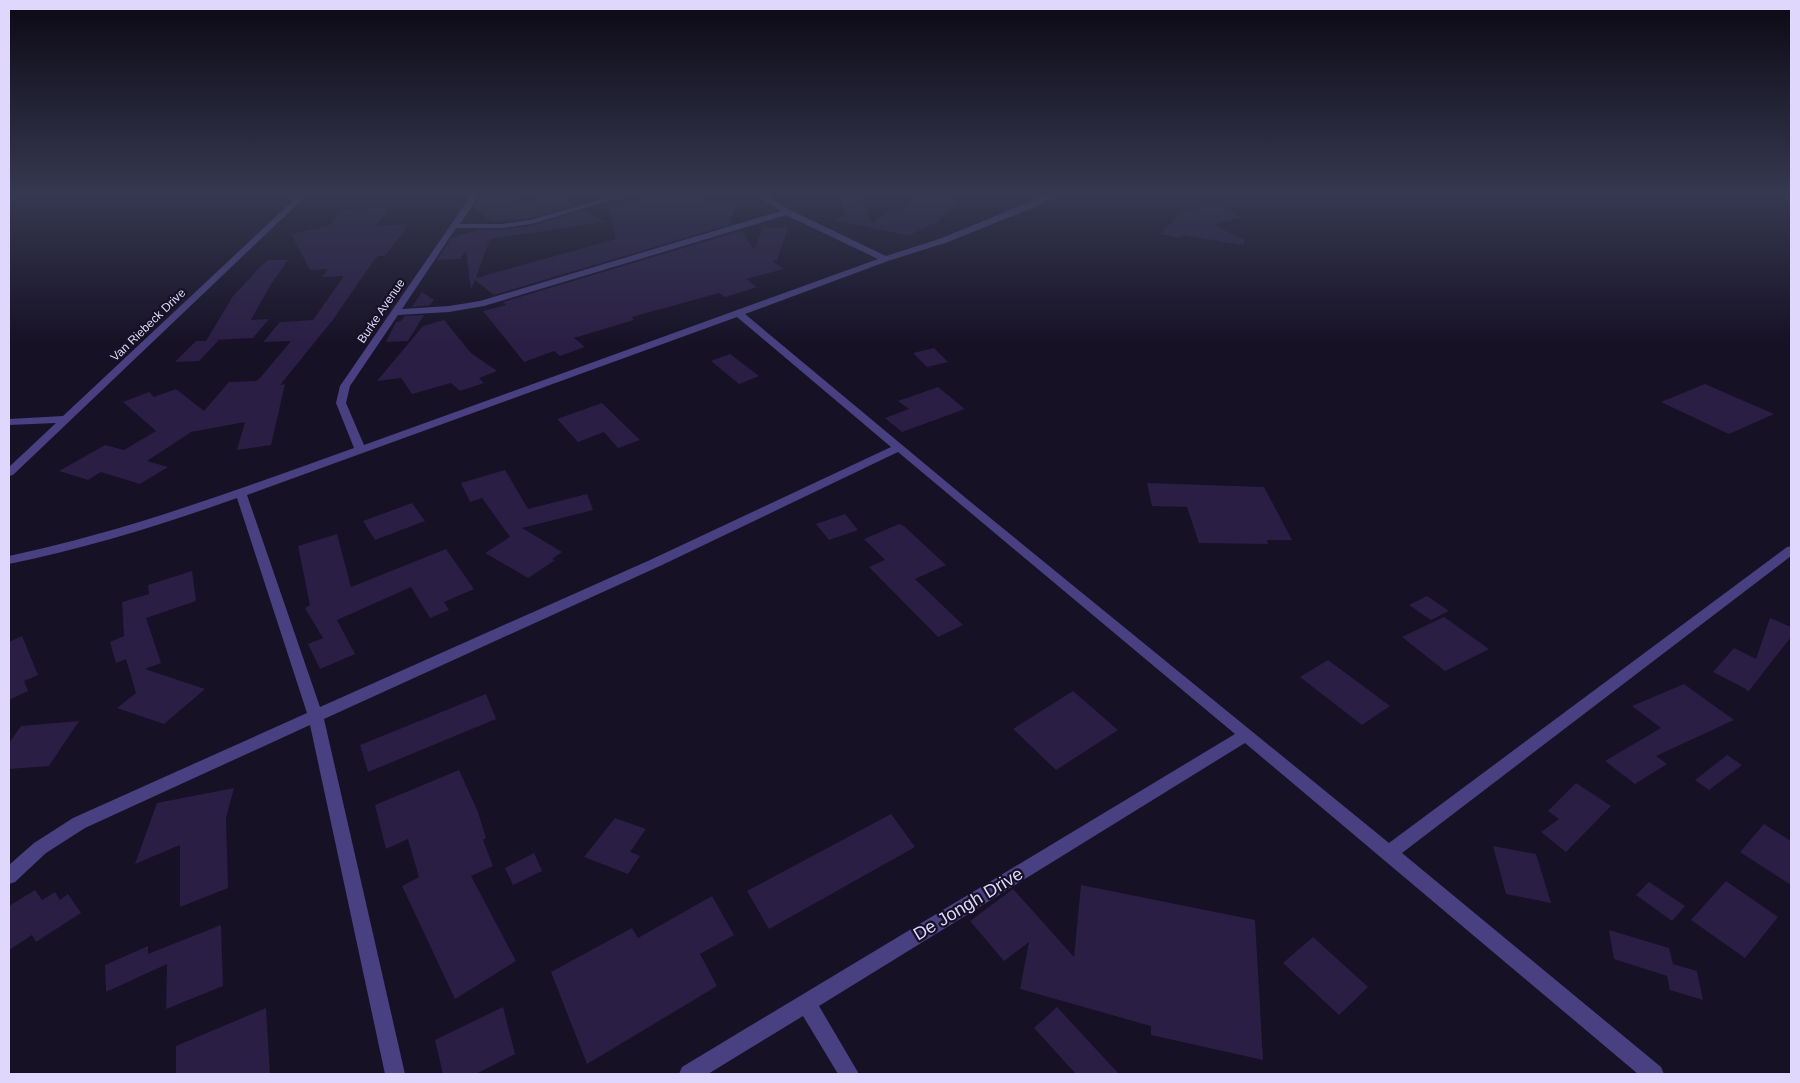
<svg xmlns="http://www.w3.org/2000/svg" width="1800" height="1083" font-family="Helvetica,sans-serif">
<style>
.building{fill:#2a1e44}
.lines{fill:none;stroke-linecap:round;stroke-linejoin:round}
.minor{fill:#484080;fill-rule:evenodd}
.labels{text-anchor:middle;stroke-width:4.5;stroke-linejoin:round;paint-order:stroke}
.far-street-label{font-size:12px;fill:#dfd8fc;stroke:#161125}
.near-street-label{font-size:18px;fill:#dfd8fc;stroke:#161125}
</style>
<rect width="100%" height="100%" fill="#161125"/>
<!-- building -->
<path class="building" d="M482,194L520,195L515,205L554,194L575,205L530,218L492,222L473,208Z
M663,194H709L704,200L738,201L728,225L494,295L475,280L471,289L466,250L460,259L437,260L451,238L478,230H502L531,226L584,210L605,222L490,239L476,278L616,239L609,207Z
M839,194H861L872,224L892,208L900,209L919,194L960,201L935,224H931L909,236L835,220L845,213Z
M1213,204L1242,217L1213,225L1245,240L1243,245L1182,235L1179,238L1161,234L1179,213Z
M388,207L386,210H389L375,226L410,224L385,256H378L372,263L332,321L280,385L285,384L271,445L237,450L245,422L191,432L147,461L168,467L140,484L101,472L88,480L59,471L105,445L124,450L156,431L123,402L149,392L154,397L176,389L204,411L229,382L256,381L260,378L291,341L263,342L280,322L313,320L344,276L322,277L328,269L310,270L291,234L329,226L341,210Z
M763,227L788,228L777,260L772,261L784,269L746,279L757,287L725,297L719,293L632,317L634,320L574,338L585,347L560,356L554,351L524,362L483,311L506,305L503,302L737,232L742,231L754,250Z
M267,260H288L271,284L251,320L269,319L253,338L213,340H219L199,361L175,362L196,341H206L233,296Z
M422,292L434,300L430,305L412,307Z
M424,315L408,341L386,342L396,322L401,321L405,316Z
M444,320L471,353L497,371L479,378L484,383L460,391L451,383L412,394L401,378L377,381L423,326Z
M934,348L948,362L927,367L913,353Z
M730,354L759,376L739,384L711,361Z
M1705,384L1774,414L1729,434L1661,402Z
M938,387L965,409L902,432L885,418L909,409L898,401Z
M602,403L640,440L618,448L604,432L578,442L557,419Z
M505,470L528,509L587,494L593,510L522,528L562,552L552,559L555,560L528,578L485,553L510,537L482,498L470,502L461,483Z
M1147,483L1264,487L1292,540H1267L1268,544L1199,543L1187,507L1152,506Z
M412,503L425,521L375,540L363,521Z
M845,514L858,530L829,540L816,524Z
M899,524L904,526L946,565L915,579L963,625L938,637L869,567L885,560L864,539Z
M337,534L351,587L446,549L474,589L444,602L449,610L430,618L411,587L337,620L355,654L320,669L308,644L323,638L305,608L310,605L298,546Z
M192,571L196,601L146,618L161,663L145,669L205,689L164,724L117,708L136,693L126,659L116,663L110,642L124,636L122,602L149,594L148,585Z
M1427,596L1449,611L1431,620L1409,605Z
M1444,617L1489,649L1445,671L1402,637Z
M1770,618L1791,627V637L1748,692L1746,689L1713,672L1734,648L1756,659Z
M22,636L38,675L24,681L28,691L9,700V642Z
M1328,660L1390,706L1362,725L1300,677Z
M1684,684L1734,720L1656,756L1667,764L1635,784L1605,761L1661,728L1632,706Z
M1073,691L1118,730L1056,770L1013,729Z
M486,694L496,719L368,772L360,745Z
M79,721L49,766L9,769V743L21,726Z
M1727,755L1742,765L1709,790L1695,780Z
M459,770L478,812L486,838L483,840L493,866L471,876L516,961L455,999L402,886L419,877L408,839L386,849L375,805Z
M1576,783L1611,806L1566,852L1541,832L1559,819L1548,811Z
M234,788L226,818L228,888L180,907V845L135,864L157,803Z
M891,814L915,847L769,929L747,891Z
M615,818L646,829L630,852L640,856L628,874L584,857Z
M1764,824L1791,841V885L1740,852Z
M1493,846L1536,854L1551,903L1506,894Z
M534,853L542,871L513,885L505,868Z
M1726,881L1778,917L1745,958L1691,920Z
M1649,882L1685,906L1672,921L1636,895Z
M1081,885L1255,920L1263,1060L1151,1035V1026L1020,989L1029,942L1004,961L970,921L1013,889L1074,957Z
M35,890L42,900L55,892L60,900L68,894L81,913L36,942L32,935L9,950V906Z
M712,896L734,935L700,954L717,986L587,1064L551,972L632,928L638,938Z
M221,925L223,986L166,1009L167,964L106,992L105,965L148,946V954Z
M1609,930L1669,948L1673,964L1697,971L1703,1000L1670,990L1667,976L1614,959Z
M1313,937L1368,987L1339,1015L1283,963Z
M503,1007L515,1054L476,1074H443L435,1040Z
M1057,1007L1119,1074H1076L1034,1028Z
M266,1008L270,1074H176V1046Z"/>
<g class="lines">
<!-- minor -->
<path class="minor" d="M300,194H308L13,475L9,476V467L56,423L9,425V419L63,416Z
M472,194H480L460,224H502L530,220L621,194H632L531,224L502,228H456L402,309L449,306L480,301L781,211L755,194H764L790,210L886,256L942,238L1049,194H1058L1035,207L948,242L888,261L745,314L967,499L1389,843L1787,547L1791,546V556L1402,853L1661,1067L1664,1074H1638L1245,743L819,1006L859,1074H838L803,1016L708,1074H679L682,1067L1235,734L898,452L660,566L324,719L405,1074H385L310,725L85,828L46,853L15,882L9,884V865L34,843L73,818L307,713L237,498C162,525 87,548 9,564V556C127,531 240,489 354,448L336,403L340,386ZM786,215L878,259L364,445L346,403L350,386L398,315L449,312L484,306ZM737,317L891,447L650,560L320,707L247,495Z"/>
</g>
<!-- sky -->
<linearGradient id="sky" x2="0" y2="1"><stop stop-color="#0c0914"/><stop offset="0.56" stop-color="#363851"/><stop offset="1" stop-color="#363851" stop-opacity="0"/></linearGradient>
<rect width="1800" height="345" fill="url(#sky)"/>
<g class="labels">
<!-- far-street labels -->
<g class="far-street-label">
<text transform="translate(381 311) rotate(-56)" y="4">Burke Avenue</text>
<text transform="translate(148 325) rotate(-44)" y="4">Van Riebeck Drive</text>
</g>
<!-- near-street labels -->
<g class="near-street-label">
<text transform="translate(968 904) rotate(-31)" y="6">De Jongh Drive</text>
</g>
</g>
<!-- border -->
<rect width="1800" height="1083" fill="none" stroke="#dfd8fc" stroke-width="20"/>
</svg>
